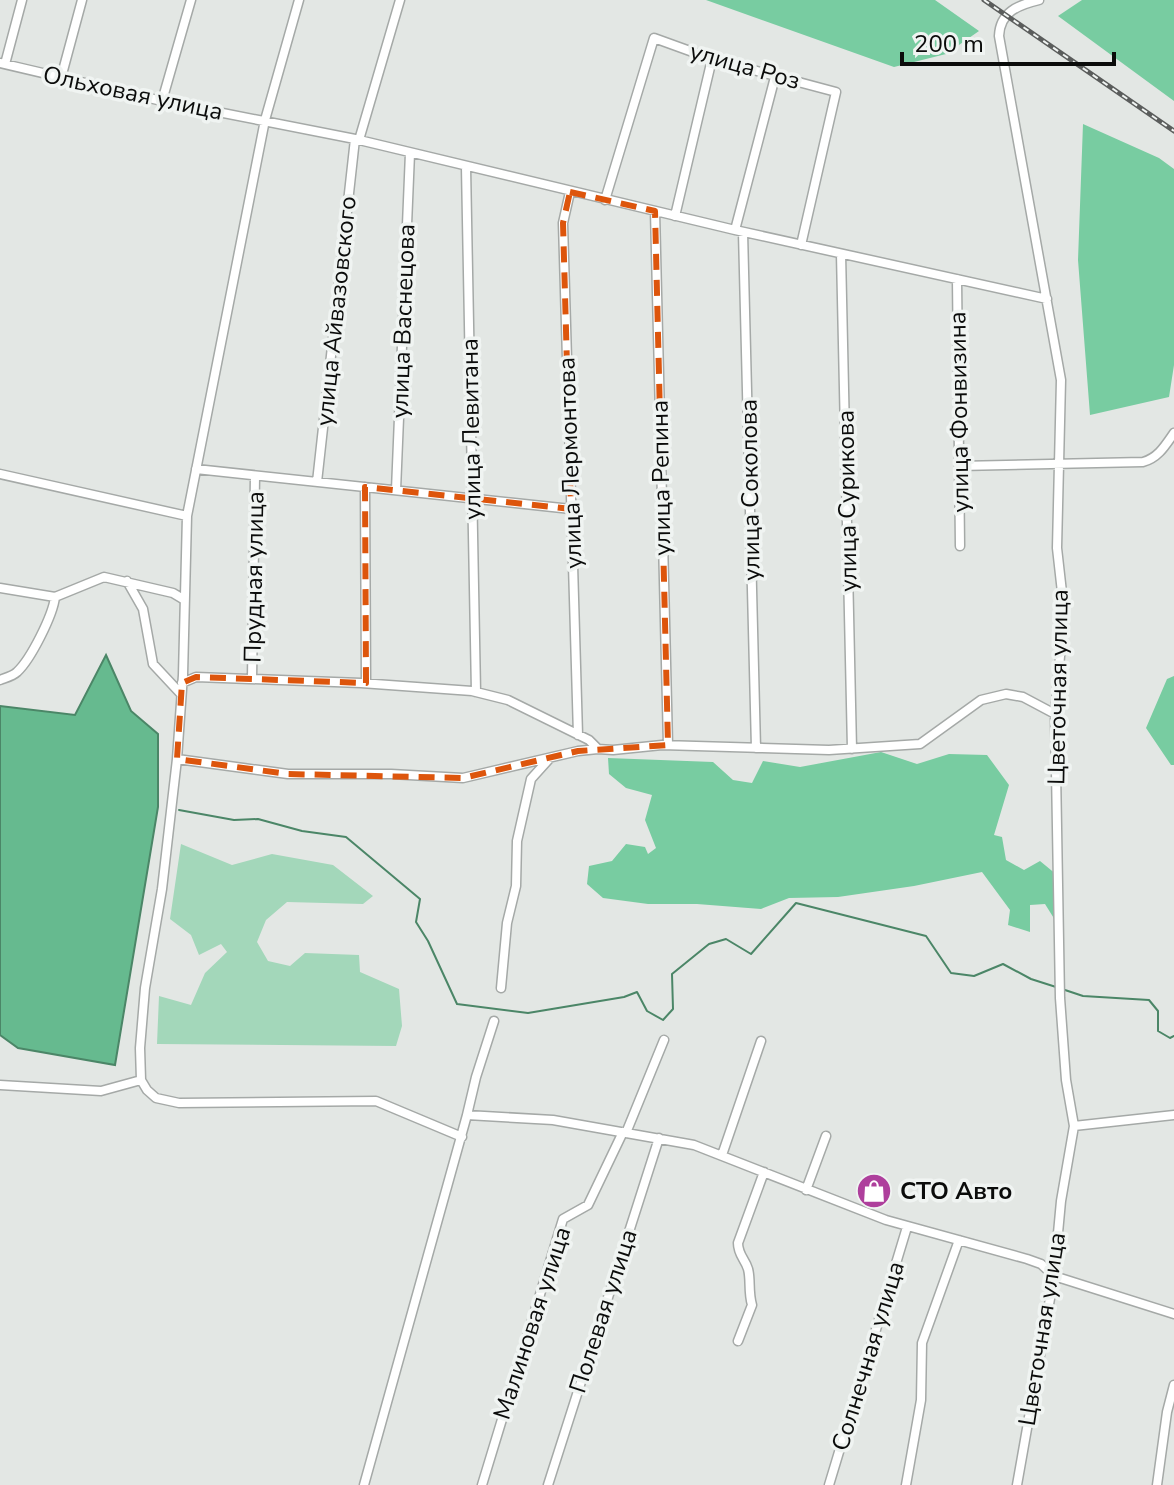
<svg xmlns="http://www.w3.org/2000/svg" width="1174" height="1485" font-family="'Nunito Sans',sans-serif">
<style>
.green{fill:#a3d7ba}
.forest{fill:#78cca1}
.water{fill:#66ba8f;stroke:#4b8667;stroke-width:2}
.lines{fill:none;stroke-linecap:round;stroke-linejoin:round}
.stream{stroke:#4b8667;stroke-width:2}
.minor-casing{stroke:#a5a9a7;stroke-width:11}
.minor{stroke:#fff;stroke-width:8}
.rail-casing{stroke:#5b5d5c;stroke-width:5}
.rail{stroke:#f0f4f2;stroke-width:2;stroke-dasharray:6;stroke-linecap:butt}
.marked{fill:none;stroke:#dd550c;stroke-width:6;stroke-dasharray:16 10;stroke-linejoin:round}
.labels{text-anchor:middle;stroke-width:7;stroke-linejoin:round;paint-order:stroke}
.street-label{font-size:24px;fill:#0b0c0b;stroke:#f0f4f2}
.poi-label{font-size:24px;font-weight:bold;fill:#0b0c0b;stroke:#f0f4f2;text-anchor:start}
</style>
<rect width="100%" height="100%" fill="#e3e7e4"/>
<!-- green -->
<path class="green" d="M181,844L232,865L272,854L333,865L373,896L363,904L287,902L266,920L257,942L268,961L290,966L305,953L359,955L360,972L399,989L402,1026L396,1046L157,1044L159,996L191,1005L205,973L227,952L221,944L199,955L191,935L170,919Z"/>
<!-- forest -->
<path class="forest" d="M706,0H935L979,31L946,54L894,67Z
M1082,0H1174V101L1058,16Z
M1083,124L1159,158L1174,169V365L1169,397L1090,415L1078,260Z
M1174,676V765H1171L1146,728L1167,679Z
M881,752L917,764L949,754L987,755L1009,785L994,835L1002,837L1006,860L1024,870L1040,861L1057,875L1055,920L1045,904L1030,905V932L1008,925L1010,910L982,872L914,886L838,897L789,898L761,909L697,904H648L603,898L587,884L589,866L612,861L626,844L645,847L648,854L656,848L645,820L652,795L626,788L609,774L608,758L713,762L733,780L752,783L763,761L800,767Z"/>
<!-- water -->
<path class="water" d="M106,655L131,711L158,734V807L115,1065L18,1048L0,1035V706L75,715Z"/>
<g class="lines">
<!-- stream -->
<path class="stream" d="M179,810L234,820L258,819L302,831L346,837L420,899L416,922L428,941L457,1004L528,1013L624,997L637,992L647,1011L663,1020L673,1009L672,974L709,944L726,939L751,954L796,903L926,936L951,973L974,976L1003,964L1031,979L1056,987
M1062,989L1083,996L1149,1000L1158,1011V1031L1170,1038L1174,1036"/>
<!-- minor casing -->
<g class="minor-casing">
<path id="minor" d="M299,0L265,120L187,516L183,675L177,759L162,889L145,988L140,1048L141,1080L147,1090L156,1098L179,1103L376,1101L462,1137
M0,63L162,101L355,139L735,230L1047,299
M5,64L22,0
M61,78L82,0
M162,101L191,0
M359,140L400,0
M466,167L476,692
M570,192L563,223L578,735
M605,200L654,38L712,59L836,92L801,245
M655,211L668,745
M675,216L712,59
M735,230L775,77
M743,232L756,748
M841,254L852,749
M957,279L960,546
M959,466L1143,462C1158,458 1165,446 1174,433
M196,469L571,509
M0,474L187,516
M317,482L355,139
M365,487L366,683
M396,490L410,153
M127,581L143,609L153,664L181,694
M0,588L55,597L104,577L173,593L183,599
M252,679L255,476
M0,680C5,678 13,676 17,672C31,659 53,615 55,597
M182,683L196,677L361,683L472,691L508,700L589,740L598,749
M177,759L288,774H391L463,778L578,751L598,749L613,750L662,745L829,750L920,744L981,700L1006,694L1023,697L1055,714
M501,988L507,923L516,886L517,841L531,779L550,758
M0,1085L101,1091L141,1080
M467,1115L476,1077L494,1021
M1074,1126L1174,1115
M626,1133L664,1040
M722,1155L761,1041
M806,1190L826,1136
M738,1341L752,1305C748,1291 751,1280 748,1269C745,1259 738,1255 738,1243L764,1172
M364,1485L467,1115L553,1120L694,1145L886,1220L1027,1259L1041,1264L1054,1276L1174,1314
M482,1485L563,1219L588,1205L623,1132
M548,1485L659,1138
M829,1485L907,1227
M906,1485L921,1400L922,1343L959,1240
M1017,1485L1054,1276L1061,1201L1074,1126L1066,1080L1060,998L1055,714L1064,610L1057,548L1061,380L999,36C1000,12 1018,5 1039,0
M1157,1485L1167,1412L1174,1385"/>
</g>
<!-- minor -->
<use href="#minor" class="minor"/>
<!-- rail casing -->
<g class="rail-casing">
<path id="rail" d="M984,0L1174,131"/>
</g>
<!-- rail -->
<use href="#rail" class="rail"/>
</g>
<!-- marked area -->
<path class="marked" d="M570,192L655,211L668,745L578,751L463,778L288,774L177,759L182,683L196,677L366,683L365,487L571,509L563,223Z"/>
<!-- icons -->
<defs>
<g id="shop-disc" transform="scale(1.8)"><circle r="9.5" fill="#ae3f9c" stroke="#f0f4f2"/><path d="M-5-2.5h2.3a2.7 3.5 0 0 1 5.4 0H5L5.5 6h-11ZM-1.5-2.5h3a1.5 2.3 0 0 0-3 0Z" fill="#fff"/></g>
</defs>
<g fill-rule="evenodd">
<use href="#shop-disc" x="874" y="1191"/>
</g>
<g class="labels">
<!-- street labels -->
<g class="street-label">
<text transform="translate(745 66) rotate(16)" y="8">улица Роз</text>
<text transform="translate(133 93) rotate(12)" y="8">Ольховая улица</text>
<text transform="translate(336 311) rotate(-84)" y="8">улица Айвазовского</text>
<text transform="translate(403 321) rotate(-88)" y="8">улица Васнецова</text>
<text transform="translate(959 412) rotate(-91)" y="8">улица Фонвизина</text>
<text transform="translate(471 429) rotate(-91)" y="8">улица Левитана</text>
<text transform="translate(570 463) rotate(-92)" y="8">улица Лермонтова</text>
<text transform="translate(661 478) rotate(-91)" y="8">улица Репина</text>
<text transform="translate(750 490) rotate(-91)" y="8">улица Соколова</text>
<text transform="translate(847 501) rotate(-91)" y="8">улица Сурикова</text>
<text transform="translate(254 577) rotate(-89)" y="8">Прудная улица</text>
<text transform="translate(1058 687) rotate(-89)" y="8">Цветочная улица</text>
<text transform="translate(603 1311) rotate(-72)" y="8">Полевая улица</text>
<text transform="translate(532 1323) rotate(-72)" y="8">Малиновая улица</text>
<text transform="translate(1042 1329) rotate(-81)" y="8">Цветочная улица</text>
<text transform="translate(868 1356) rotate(-73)" y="8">Солнечная улица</text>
</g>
<!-- poi labels -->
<g class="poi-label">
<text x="900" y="1199">СТО Авто</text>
</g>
</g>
<!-- scale -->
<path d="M902 52v12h212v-12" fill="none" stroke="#0b0c0b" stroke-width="4"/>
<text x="914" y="52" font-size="24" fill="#0b0c0b" stroke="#f0f4f2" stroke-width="6" paint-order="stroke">200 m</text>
</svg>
